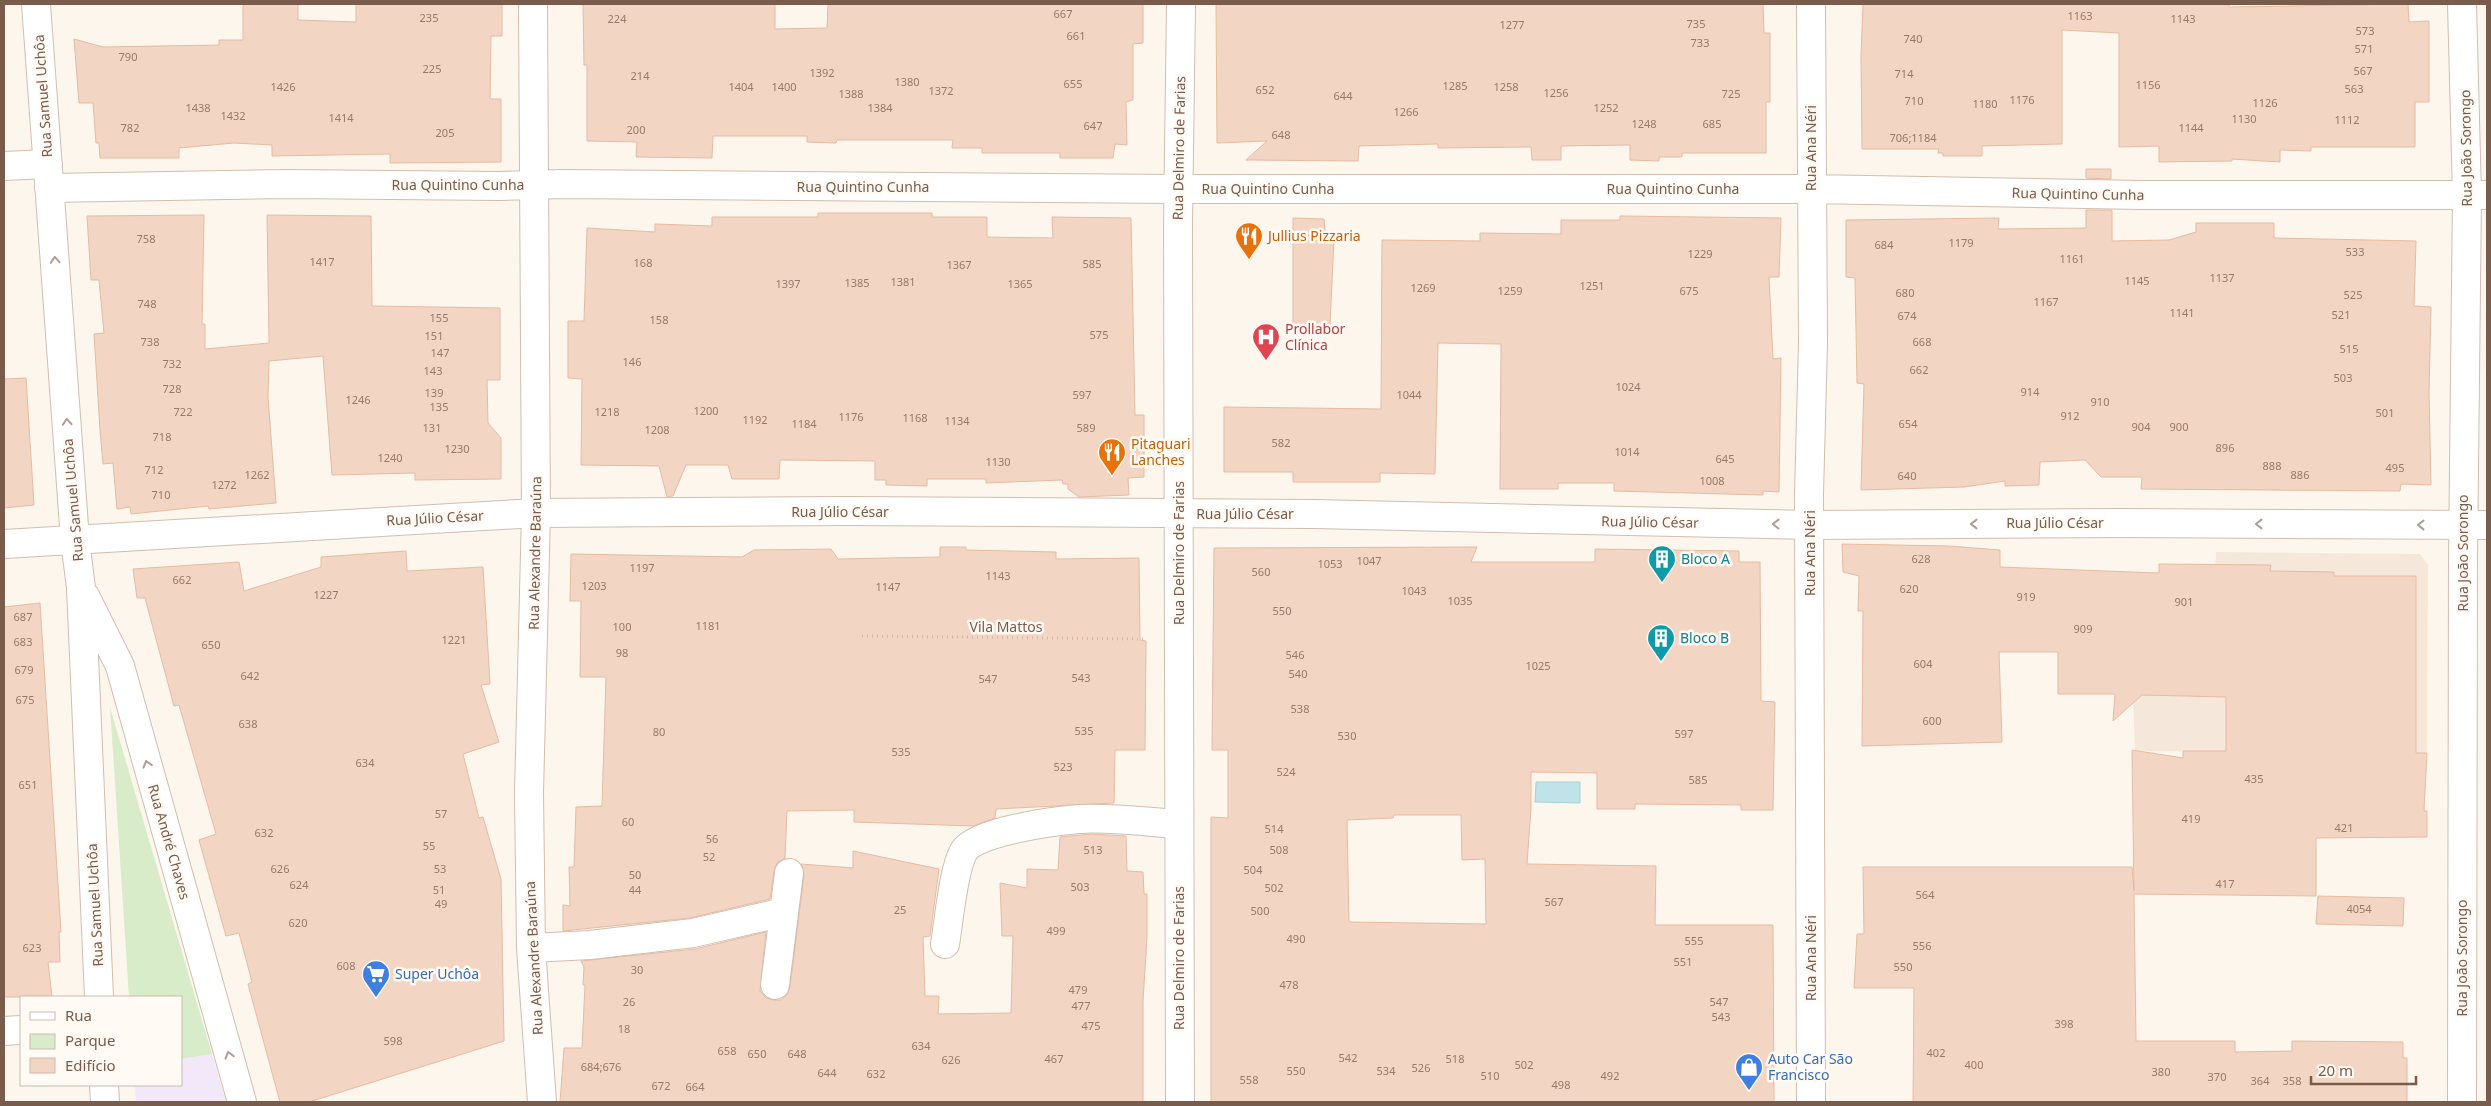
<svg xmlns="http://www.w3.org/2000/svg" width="2491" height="1106" font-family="'Noto Sans',sans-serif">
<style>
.residential{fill:#f5e8da}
.education{fill:#f3e8fa}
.green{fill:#d8ecc9}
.water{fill:#bfe3e8;stroke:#a5d3da}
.building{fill:#f3d5c3;stroke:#e6bba3;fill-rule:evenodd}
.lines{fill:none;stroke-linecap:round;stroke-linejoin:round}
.minor-casing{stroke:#d1beb0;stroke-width:30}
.path{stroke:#d9b8a5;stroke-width:3;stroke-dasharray:1 4;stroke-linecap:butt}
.minor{stroke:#fff;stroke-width:28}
.oneway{stroke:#af9d94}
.labels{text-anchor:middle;stroke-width:5;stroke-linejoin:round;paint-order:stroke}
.number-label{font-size:11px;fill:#987a6a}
.street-label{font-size:14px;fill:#7a5c4d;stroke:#fffaf3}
.food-label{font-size:14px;fill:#c56008;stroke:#fffaf3;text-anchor:start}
.health-label{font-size:14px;fill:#be3a42;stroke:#fffaf3;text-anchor:start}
.culture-label{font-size:14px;fill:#0d838f;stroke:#fffaf3;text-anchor:start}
.shop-label{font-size:14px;fill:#366cbe;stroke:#fffaf3;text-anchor:start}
</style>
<rect width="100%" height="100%" fill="#fdf6ec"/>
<!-- residential -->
<path class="residential" d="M2216,552L2420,554L2428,565L2427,753L2135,751L2133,694L2211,696Z"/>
<!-- education -->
<path class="education" d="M212,1054L226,1102H136L135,1085H181V1059Z"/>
<!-- green -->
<path class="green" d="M110,706L111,711L212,1054L181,1059V997H129Z"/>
<!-- water -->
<path class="water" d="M1536,782H1580V803L1535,802Z"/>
<!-- building -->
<path class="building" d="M243,4H298V20L356,22V4H502V36H491L490,99H501V162L390,163V154L272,156V145L234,143L179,148V158H100L99,143H96L93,103H79L74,39L103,47L219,45V40H243Z
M583,4H775V29L827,28L828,4H1143V43L1133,44V100L1126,102L1127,145L1115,144L1113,158H1060V153H982V148H952L953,140H837L836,143L807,142V136H713L712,158L636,157L637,142L587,141V65H584Z
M1216,4H1763L1764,33H1770V102H1766V153H1682V157H1659V161L1630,160V145L1561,146V160H1532L1531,147L1438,148V144L1359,146L1358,161L1246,160L1267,141L1217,143Z
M1863,4H2229V7L2408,4L2409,22L2429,21V102H2415V147H2311V151L2280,150V162L2232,159V161L2159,162V146L2119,147V33L2062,30V144L1982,146V156H1943V153H1938L1939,149H1862L1861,56Z
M2086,169H2111V179L2086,178Z
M2086,210H2112V241L2169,240L2196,232V223H2274V238L2416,241L2414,306L2431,307L2429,394L2431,485L2401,484L2400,491L2141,489L2142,477H2101L2085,460L2040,462L2039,485L2005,486V481L1964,487L1861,490L1864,384L1857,383L1855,278L1846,277V220L1999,218L1998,229L2086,228Z
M818,213H932V217H987V237L1053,238L1052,217L1131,218L1135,415H1144V477L1128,478L1129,495L1079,497L1068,489V484H1063L1062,480L986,483V479H927V486L886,485V480H875V461L780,460L779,479H732L728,465H686L673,496L667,497L659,466L581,465L582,379L568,378V321H584L587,228L655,232V224L712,226V217H818Z
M204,215L202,324H205V349L269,343L267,215L371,216L372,306L500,308V380H487L488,423L501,438V479L415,480V473L332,475L323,356L269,361L268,397L276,503L209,509L208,506L131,514L130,507L117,509L113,463L103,464L100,430L94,334L104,333L99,280H91L87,216Z
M1620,216L1781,218L1779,277H1769L1773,359L1781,358L1779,492L1763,491V495L1614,491V483H1558V489H1500L1501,344L1438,343L1435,474L1380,473V482H1293V472H1224V407L1381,409L1382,240L1480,241V233L1561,234V220H1620Z
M1293,218L1324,219L1326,239H1334L1330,325H1293Z
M26,378L34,505L4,508V379Z
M1842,544L1949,546L2000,550V567L2159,573V564L2271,565L2270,571L2334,572V576H2416V753H2427L2424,811H2427V837L2316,838V896L2134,894L2136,1041H2235V1052L2292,1051V1041L2403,1042V1058H2407V1102H1913L1914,988H1854L1857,934H1864L1863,867H2132L2134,891L2132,750L2183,758V751H2226V697L2142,695L2113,721L2115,694H2058V652H1999L2002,742L1862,746L1863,611H1858L1859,576L1843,572Z
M940,547H966V550L1056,552V559L1139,558L1140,640L1146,641L1145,750H1115L1114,803L996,809L995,818L973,826L854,822V810L787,811L785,858L777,863L774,871L770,899L690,918L563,931V905L570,906L569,867H574L576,807L602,806L606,677H580L581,601H570L571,554L742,557L754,550L831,549L838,559L940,557Z
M1477,547L1471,562H1595V549L1739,551V562H1760L1761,701L1775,702L1773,810H1741V805L1635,804V809H1597V773L1531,772V808L1527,864L1656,866L1655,925H1773L1774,1102H1211V817L1228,818V750H1212L1214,548ZM1394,815H1461L1462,860L1485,859L1486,924L1349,922L1347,820L1393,818Z
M406,551L407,571L483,567L490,684L481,685L499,742L463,754L479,818L483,817L501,879L504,1041L309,1102H280L248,984L252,982L239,933L226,936L199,840L216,834L179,705L174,706L145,598H137L133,569L239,562L244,591L321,567V557Z
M40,603L61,932H59L60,962H48L52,997H4V607Z
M1091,834L1126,836L1127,871L1143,872L1144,894H1147V937L1143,1001V1102H560L564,1048H582L585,985H583L584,967L581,961L695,949L766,932L760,991L766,998L774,1000H781L787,995L790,987L804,875L801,864L853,868V851L939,869L930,936L923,937L925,996H939L938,1014L1011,1013L1013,936H1002L1000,883L1027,888V869L1058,870L1060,837Z
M2318,896L2404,898L2403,926L2316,924Z"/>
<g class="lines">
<!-- minor casing -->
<g class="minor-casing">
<path id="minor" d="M36,4L75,540L81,588L99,997
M533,4L536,513L529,793L531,948L542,1102
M4,166L48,164
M49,188L287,184L499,186L561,184L1178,189H1811L2141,195H2487
M4,544L536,513L849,511L1314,514L1810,525L2120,523L2487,525
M85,596L120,666L242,1102
M945,944C949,922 953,869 964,851C977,831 1055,821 1079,819C1111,817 1146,822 1178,824
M531,948L590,945L693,933L784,912
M775,985L789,873
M4,1031L21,1030
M104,1085L105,1102
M1180,1102L1178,225L1181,4
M1811,1102L1809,494L1813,343L1811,4
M2462,1102L2463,559L2467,195L2462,4"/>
</g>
<!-- path -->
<path class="path" d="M862,636L1147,639"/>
<!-- minor -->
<use href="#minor" class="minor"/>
</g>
<!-- one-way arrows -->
<defs><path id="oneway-chevron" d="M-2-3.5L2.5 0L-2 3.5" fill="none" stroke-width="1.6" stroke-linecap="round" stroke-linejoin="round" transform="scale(1.25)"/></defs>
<g class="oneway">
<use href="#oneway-chevron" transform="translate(55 260) rotate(-94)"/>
<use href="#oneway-chevron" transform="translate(67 422) rotate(-94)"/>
<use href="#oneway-chevron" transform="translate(1776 524) rotate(-179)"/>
<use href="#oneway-chevron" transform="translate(1974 524) rotate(180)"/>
<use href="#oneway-chevron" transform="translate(2259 524) rotate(-180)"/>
<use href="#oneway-chevron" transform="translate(2421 525) rotate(-180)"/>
<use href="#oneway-chevron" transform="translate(147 764) rotate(-106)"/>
<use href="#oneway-chevron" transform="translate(229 1055) rotate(-106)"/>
</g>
<!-- icons -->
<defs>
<g id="restaurant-pin" transform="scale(1.4375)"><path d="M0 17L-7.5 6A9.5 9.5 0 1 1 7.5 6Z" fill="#e8710a" stroke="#fffaf3"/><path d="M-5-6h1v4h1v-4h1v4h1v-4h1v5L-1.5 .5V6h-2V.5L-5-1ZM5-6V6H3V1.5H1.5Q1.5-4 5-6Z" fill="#fff"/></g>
<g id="hospital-pin" transform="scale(1.4375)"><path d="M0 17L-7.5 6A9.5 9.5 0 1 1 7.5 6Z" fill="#e0444e" stroke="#fffaf3"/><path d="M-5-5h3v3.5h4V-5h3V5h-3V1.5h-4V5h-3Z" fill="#fff"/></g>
<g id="building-pin" transform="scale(1.4375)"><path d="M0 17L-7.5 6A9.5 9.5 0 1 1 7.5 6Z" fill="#0f9aa8" stroke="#fffaf3"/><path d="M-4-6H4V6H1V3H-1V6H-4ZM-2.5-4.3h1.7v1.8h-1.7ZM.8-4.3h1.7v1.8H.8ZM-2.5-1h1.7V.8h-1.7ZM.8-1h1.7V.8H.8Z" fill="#fff"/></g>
<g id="supermarket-pin" transform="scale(1.4375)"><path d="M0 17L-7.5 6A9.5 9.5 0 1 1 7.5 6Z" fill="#3f7fe0" stroke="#fffaf3"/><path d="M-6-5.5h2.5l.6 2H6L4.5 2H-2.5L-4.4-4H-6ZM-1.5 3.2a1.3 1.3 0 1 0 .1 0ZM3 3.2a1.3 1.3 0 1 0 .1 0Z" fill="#fff"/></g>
<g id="shop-pin" transform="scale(1.4375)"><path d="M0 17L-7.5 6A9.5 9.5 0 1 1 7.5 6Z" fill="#3f7fe0" stroke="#fffaf3"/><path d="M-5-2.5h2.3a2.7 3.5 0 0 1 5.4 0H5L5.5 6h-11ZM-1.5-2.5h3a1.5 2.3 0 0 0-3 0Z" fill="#fff"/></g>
</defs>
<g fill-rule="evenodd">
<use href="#restaurant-pin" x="1249" y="236"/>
<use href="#hospital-pin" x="1266" y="337"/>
<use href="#restaurant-pin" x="1112" y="452"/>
<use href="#building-pin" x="1662" y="559"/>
<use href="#building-pin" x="1661" y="638"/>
<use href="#supermarket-pin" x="376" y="974"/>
<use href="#shop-pin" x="1749" y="1067"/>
</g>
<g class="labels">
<!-- number labels -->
<g class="number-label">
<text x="1063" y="18">667</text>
<text x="2080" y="20">1163</text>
<text x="429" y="22">235</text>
<text x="617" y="23">224</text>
<text x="2183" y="23">1143</text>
<text x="1696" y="28">735</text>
<text x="1512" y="29">1277</text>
<text x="2365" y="35">573</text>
<text x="1076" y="40">661</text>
<text x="1913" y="43">740</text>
<text x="1700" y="47">733</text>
<text x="2364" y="53">571</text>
<text x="128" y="61">790</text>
<text x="432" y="73">225</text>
<text x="2363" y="75">567</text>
<text x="822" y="77">1392</text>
<text x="1904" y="78">714</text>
<text x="640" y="80">214</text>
<text x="907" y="86">1380</text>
<text x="1073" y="88">655</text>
<text x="2148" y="89">1156</text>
<text x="1455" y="90">1285</text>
<text x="283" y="91">1426</text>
<text x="741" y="91">1404</text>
<text x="784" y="91">1400</text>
<text x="1506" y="91">1258</text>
<text x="2354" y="93">563</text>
<text x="1265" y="94">652</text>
<text x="941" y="95">1372</text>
<text x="1556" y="97">1256</text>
<text x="851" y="98">1388</text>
<text x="1731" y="98">725</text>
<text x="1343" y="100">644</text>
<text x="2022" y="104">1176</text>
<text x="1914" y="105">710</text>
<text x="2265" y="107">1126</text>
<text x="1985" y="108">1180</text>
<text x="198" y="112">1438</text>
<text x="880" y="112">1384</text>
<text x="1606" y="112">1252</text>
<text x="1406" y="116">1266</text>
<text x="233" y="120">1432</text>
<text x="341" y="122">1414</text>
<text x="2244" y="123">1130</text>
<text x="2347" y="124">1112</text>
<text x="1644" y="128">1248</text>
<text x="1712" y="128">685</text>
<text x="1093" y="130">647</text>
<text x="130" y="132">782</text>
<text x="2191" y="132">1144</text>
<text x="636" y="134">200</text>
<text x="445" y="137">205</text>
<text x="1281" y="139">648</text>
<text x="1913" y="142">706;1184</text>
<text x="146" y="243">758</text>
<text x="1961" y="247">1179</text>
<text x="1884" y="249">684</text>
<text x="2355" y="256">533</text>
<text x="1700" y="258">1229</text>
<text x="2072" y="263">1161</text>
<text x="322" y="266">1417</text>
<text x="643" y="267">168</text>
<text x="1092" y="268">585</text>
<text x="959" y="269">1367</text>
<text x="2222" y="282">1137</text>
<text x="2137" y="285">1145</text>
<text x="903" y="286">1381</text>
<text x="857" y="287">1385</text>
<text x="788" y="288">1397</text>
<text x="1020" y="288">1365</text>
<text x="1592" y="290">1251</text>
<text x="1423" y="292">1269</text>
<text x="1510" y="295">1259</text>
<text x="1689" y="295">675</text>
<text x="1905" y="297">680</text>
<text x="2353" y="299">525</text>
<text x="2046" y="306">1167</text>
<text x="147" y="308">748</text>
<text x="2182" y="317">1141</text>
<text x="2341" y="319">521</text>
<text x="1907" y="320">674</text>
<text x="439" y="322">155</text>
<text x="659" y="324">158</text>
<text x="1099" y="339">575</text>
<text x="434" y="340">151</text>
<text x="150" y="346">738</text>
<text x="1922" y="346">668</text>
<text x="2349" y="353">515</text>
<text x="440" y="357">147</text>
<text x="632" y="366">146</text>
<text x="172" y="368">732</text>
<text x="1919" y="374">662</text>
<text x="433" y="375">143</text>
<text x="2343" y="382">503</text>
<text x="1628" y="391">1024</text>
<text x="172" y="393">728</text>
<text x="2030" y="396">914</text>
<text x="434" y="397">139</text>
<text x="1082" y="399">597</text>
<text x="1409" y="399">1044</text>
<text x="358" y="404">1246</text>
<text x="2100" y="406">910</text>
<text x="439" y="411">135</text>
<text x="706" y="415">1200</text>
<text x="183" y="416">722</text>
<text x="607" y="416">1218</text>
<text x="2385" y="417">501</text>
<text x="2070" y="420">912</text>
<text x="851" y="421">1176</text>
<text x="915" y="422">1168</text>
<text x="755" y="424">1192</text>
<text x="957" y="425">1134</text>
<text x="804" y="428">1184</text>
<text x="1908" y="428">654</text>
<text x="2141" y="431">904</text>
<text x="2179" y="431">900</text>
<text x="432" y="432">131</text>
<text x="1086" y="432">589</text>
<text x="657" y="434">1208</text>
<text x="162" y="441">718</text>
<text x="1281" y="447">582</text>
<text x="2225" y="452">896</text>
<text x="457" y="453">1230</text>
<text x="1627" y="456">1014</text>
<text x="390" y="462">1240</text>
<text x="1725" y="463">645</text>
<text x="998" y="466">1130</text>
<text x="2272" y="470">888</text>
<text x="2395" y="472">495</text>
<text x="154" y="474">712</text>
<text x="257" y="479">1262</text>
<text x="2300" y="479">886</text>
<text x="1907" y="480">640</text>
<text x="1712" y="485">1008</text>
<text x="224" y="489">1272</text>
<text x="161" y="499">710</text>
<text x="1921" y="563">628</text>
<text x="1369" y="565">1047</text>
<text x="1330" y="568">1053</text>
<text x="642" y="572">1197</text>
<text x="1261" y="576">560</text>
<text x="998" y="580">1143</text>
<text x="182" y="584">662</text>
<text x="594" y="590">1203</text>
<text x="888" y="591">1147</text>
<text x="1909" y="593">620</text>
<text x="1414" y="595">1043</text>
<text x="326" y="599">1227</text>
<text x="2026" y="601">919</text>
<text x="1460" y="605">1035</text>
<text x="2184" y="606">901</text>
<text x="1282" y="615">550</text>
<text x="23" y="621">687</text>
<text x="708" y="630">1181</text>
<text x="622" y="631">100</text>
<text x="2083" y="633">909</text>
<text x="454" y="644">1221</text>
<text x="23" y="646">683</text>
<text x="211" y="649">650</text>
<text x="622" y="657">98</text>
<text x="1295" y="659">546</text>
<text x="1923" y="668">604</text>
<text x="1538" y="670">1025</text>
<text x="24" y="674">679</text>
<text x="1298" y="678">540</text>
<text x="250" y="680">642</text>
<text x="1081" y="682">543</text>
<text x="988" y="683">547</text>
<text x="25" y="704">675</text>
<text x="1300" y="713">538</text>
<text x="1932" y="725">600</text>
<text x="248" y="728">638</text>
<text x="1084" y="735">535</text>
<text x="659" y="736">80</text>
<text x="1684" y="738">597</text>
<text x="1347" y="740">530</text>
<text x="901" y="756">535</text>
<text x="365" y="767">634</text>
<text x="1063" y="771">523</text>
<text x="1286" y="776">524</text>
<text x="2254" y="783">435</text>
<text x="1698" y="784">585</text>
<text x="28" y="789">651</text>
<text x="441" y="818">57</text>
<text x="2191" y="823">419</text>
<text x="628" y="826">60</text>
<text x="2344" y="832">421</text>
<text x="1274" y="833">514</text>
<text x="264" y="837">632</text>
<text x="712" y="843">56</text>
<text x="429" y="850">55</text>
<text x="1093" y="854">513</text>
<text x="1279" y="854">508</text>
<text x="709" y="861">52</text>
<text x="280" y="873">626</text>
<text x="440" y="873">53</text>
<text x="1253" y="874">504</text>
<text x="635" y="879">50</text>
<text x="2225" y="888">417</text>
<text x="299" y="889">624</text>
<text x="1080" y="891">503</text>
<text x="1274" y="892">502</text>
<text x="439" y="894">51</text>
<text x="635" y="894">44</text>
<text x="1925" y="899">564</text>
<text x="1554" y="906">567</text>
<text x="441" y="908">49</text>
<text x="2359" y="913">4054</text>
<text x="900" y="914">25</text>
<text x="1260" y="915">500</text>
<text x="298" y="927">620</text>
<text x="1056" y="935">499</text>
<text x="1296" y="943">490</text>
<text x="1694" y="945">555</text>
<text x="1922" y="950">556</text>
<text x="32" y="952">623</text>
<text x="1683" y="966">551</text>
<text x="346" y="970">608</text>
<text x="1903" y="971">550</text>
<text x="637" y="974">30</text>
<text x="1289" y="989">478</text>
<text x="1078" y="994">479</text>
<text x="629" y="1006">26</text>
<text x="1719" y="1006">547</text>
<text x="1081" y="1010">477</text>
<text x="1721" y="1021">543</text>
<text x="2064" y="1028">398</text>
<text x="1091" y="1030">475</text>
<text x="624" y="1033">18</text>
<text x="393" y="1045">598</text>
<text x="921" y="1050">634</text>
<text x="727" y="1055">658</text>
<text x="1936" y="1057">402</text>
<text x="757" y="1058">650</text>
<text x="797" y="1058">648</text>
<text x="1348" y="1062">542</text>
<text x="1054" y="1063">467</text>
<text x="1455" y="1063">518</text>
<text x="951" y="1064">626</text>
<text x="1524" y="1069">502</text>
<text x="1974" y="1069">400</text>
<text x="601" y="1071">684;676</text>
<text x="1421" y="1072">526</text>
<text x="1296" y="1075">550</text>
<text x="1386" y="1075">534</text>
<text x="2161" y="1076">380</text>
<text x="827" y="1077">644</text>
<text x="876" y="1078">632</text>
<text x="1490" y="1080">510</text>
<text x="1610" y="1080">492</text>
<text x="2217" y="1081">370</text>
<text x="1249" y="1084">558</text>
<text x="2260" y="1085">364</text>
<text x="2292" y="1085">358</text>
<text x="1561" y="1089">498</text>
<text x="661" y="1090">672</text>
<text x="695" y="1091">664</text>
</g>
<!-- street labels -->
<g class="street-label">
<text transform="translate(43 96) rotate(-94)" y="5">Rua Samuel Uchôa</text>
<text transform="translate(1179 148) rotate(-89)" y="5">Rua Delmiro de Farias</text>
<text transform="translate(1811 148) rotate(-90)" y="5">Rua Ana Néri</text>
<text transform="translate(2466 148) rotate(-91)" y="5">Rua João Sorongo</text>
<text x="458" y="190">Rua Quintino Cunha</text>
<text x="863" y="192">Rua Quintino Cunha</text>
<text x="1268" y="194">Rua Quintino Cunha</text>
<text x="1673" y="194">Rua Quintino Cunha</text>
<text transform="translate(2078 194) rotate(1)" y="5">Rua Quintino Cunha</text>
<text transform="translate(73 500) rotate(-95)" y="5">Rua Samuel Uchôa</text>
<text x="840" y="517">Rua Júlio César</text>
<text x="1245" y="519">Rua Júlio César</text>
<text transform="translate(435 518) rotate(-3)" y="5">Rua Júlio César</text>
<text transform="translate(1650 522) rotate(1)" y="5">Rua Júlio César</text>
<text x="2055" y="528">Rua Júlio César</text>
<text transform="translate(535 553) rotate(-89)" y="5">Rua Alexandre Baraúna</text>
<text transform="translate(1179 553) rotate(-90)" y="5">Rua Delmiro de Farias</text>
<text transform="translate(1810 553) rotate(-90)" y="5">Rua Ana Néri</text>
<text transform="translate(2463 553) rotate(-90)" y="5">Rua João Sorongo</text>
<text x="1006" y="632">Vila Mattos</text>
<text transform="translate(169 842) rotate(74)" y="5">Rua André Chaves</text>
<text transform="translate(95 905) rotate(-93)" y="5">Rua Samuel Uchôa</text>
<text transform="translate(534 958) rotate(-93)" y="5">Rua Alexandre Baraúna</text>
<text transform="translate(1179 958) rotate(-90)" y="5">Rua Delmiro de Farias</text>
<text transform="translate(1811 958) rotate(-90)" y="5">Rua Ana Néri</text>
<text transform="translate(2462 958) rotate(-90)" y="5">Rua João Sorongo</text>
</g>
<!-- food labels -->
<g class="food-label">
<text x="1268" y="241">Jullius Pizzaria</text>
<text x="1131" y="449">Pitaguari<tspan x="1131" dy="16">Lanches</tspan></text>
</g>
<!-- health labels -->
<g class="health-label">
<text x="1285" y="334">Prollabor<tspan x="1285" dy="16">Clínica</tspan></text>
</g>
<!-- culture labels -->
<g class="culture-label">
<text x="1681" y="564">Bloco A</text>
<text x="1680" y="643">Bloco B</text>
</g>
<!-- shop labels -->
<g class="shop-label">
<text x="395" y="979">Super Uchôa</text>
<text x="1768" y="1064">Auto Car São<tspan x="1768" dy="16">Francisco</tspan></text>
</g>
</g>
<!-- border -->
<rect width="2491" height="1106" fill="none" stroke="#7a5c4d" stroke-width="10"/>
<!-- legend -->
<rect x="20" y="996" width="162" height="90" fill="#fffaf3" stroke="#cabbb1"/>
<rect x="30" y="1012" width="25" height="8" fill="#ffffff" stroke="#cabbb1"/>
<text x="65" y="1021" font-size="15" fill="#7a5c4d">Rua</text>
<rect x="30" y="1034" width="25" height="15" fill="#d8ecc9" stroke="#cabbb1"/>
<text x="65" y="1046" font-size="15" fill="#7a5c4d">Parque</text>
<rect x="30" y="1058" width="25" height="15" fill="#f3d5c3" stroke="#cabbb1"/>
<text x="65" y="1071" font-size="15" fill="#7a5c4d">Edifício</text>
<!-- scale -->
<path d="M2311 1076v8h105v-8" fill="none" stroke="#7a5c4d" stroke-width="2.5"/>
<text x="2318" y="1076" font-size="15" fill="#7a5c4d" stroke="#fffaf3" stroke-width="4" paint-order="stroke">20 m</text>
</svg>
